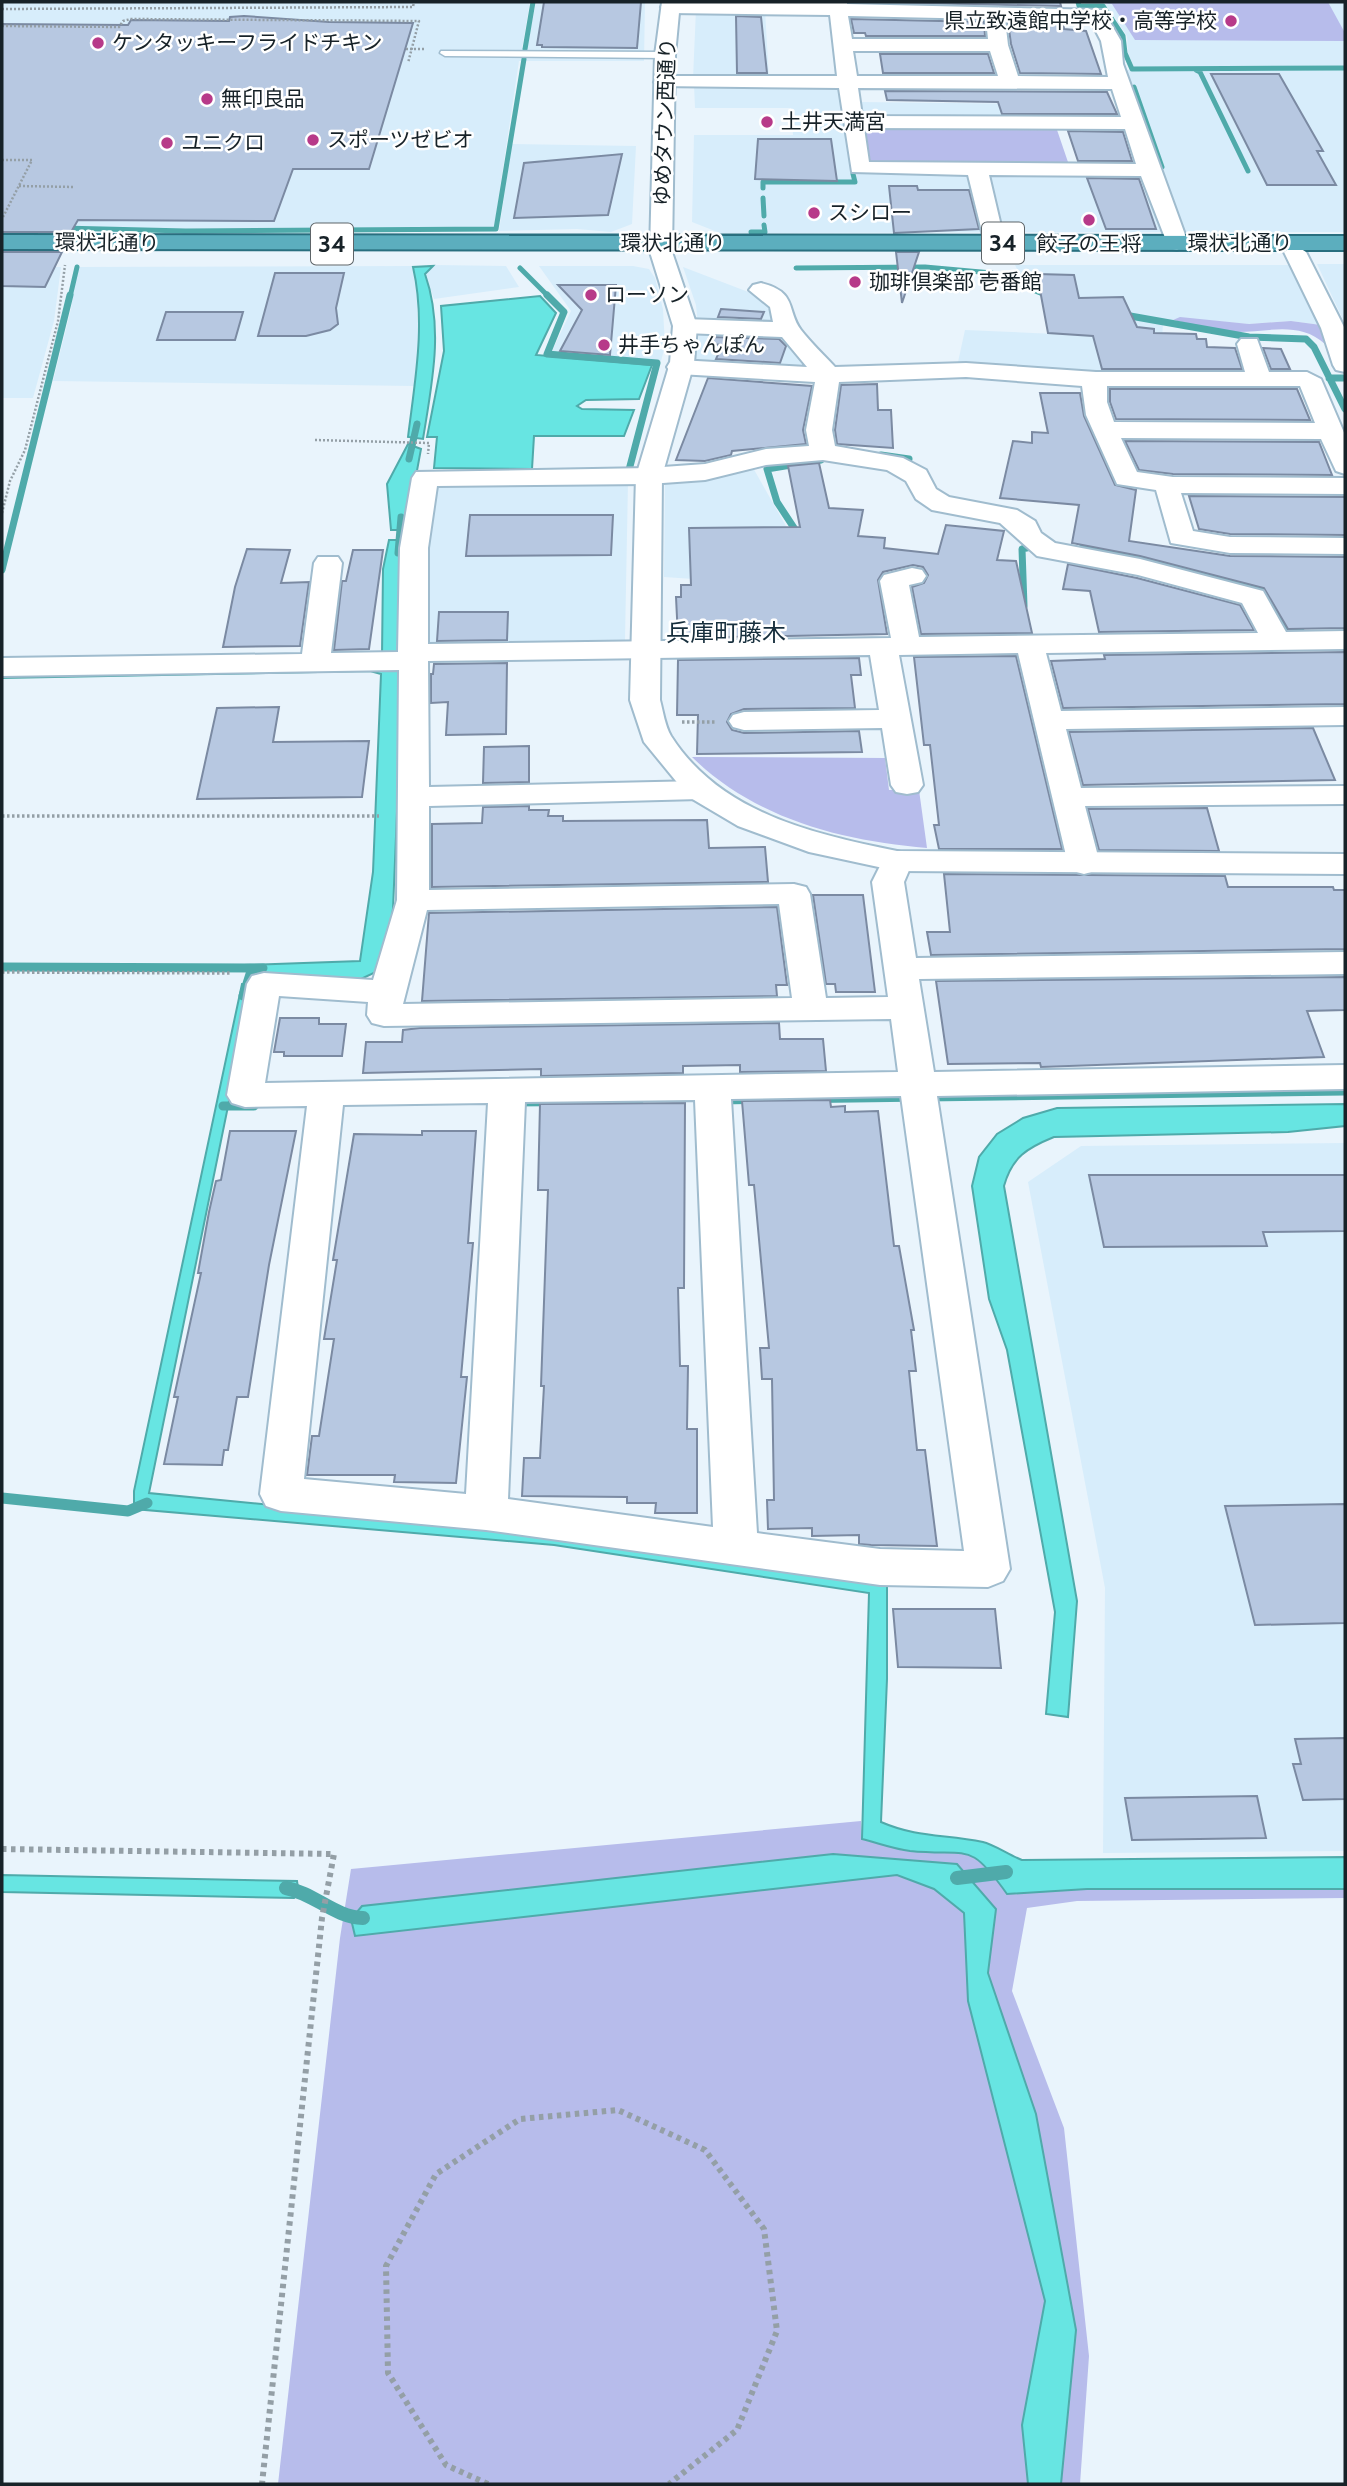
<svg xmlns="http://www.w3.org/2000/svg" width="1347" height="2486" font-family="Cabin,'Noto Sans JP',sans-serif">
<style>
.built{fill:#d7edfb}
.green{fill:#b7bceb}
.water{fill:#67e5e2;stroke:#4faaaa;stroke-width:2}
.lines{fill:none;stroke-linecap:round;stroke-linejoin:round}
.stream-far4{stroke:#4faaaa;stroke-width:5}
.stream-far3{stroke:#4faaaa;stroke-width:7}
.stream-far2{stroke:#4faaaa;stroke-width:9}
.stream-far1{stroke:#4faaaa;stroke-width:11}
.stream{stroke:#4faaaa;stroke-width:14}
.building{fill:#b7c8e1;stroke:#7b8aa2;stroke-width:2}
.service-casing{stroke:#a0bcce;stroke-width:3}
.minor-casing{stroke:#a0bcce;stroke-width:4}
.tertiary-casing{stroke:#a0bcce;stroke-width:4}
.trunk-casing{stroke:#296f7f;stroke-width:4}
.path-far2{stroke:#949fa6;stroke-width:2.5;stroke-dasharray:2 2;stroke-linecap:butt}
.path-far1{stroke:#949fa6;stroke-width:3.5;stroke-dasharray:2.5 2.5;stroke-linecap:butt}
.path{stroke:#949fa6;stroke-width:6;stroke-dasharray:4.5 4.5;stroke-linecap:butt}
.service{fill:#fff;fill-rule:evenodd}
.minor{fill:#fff;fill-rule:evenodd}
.tertiary{fill:#fff;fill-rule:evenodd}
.trunk{fill:#5caebe;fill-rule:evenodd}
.poi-dot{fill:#b73a89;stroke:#fff;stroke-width:2.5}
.labels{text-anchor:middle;stroke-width:5;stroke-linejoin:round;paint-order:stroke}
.far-poi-label{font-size:21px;fill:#172228;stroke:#fff;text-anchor:start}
.far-street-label{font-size:21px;fill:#172228;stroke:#fff}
.shield{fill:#fff;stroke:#5d6468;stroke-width:2}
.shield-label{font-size:24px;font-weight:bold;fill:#172228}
.far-quarter-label{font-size:24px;fill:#162e3c;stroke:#fff}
</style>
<rect width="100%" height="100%" fill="#e9f4fc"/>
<!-- built -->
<path class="built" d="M2,2H530L522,48L527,49L536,2H645L644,61H519L494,228L187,229L2,226Z
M1085,2H1345V67H1134L1128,53L1127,36L1106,5H1086Z
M696,9L765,10L769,79H693Z
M1207,69L1345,70V232H1182L1124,70Z
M694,85H844L852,173L1142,174L1167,232L720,233L692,222L694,135H793L791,108H695Z
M859,102L1035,104L1043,120H863Z
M512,144L636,146L632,224L611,232L577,229L499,231Z
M1317,264H1345V324Z
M435,265L506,266L519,287L434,299L425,274Z
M1015,265H1295L1321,325L1291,321L1249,324L1180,318L1163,323L1160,374L1080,373L958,362L965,330L1055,334L1057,299L1019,273Z
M539,266H633L649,269L655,278L663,309L665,346L661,361L552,351L571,311Z
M2,267H61L54,321L33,398H2Z
M77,267L412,266L420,298L417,313L420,349L414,386L53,381L71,309Z
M683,267L769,300L812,364L810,371L694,364L699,336L696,305Z
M752,466L804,558L798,586L664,577L665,479Z
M432,481L628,482L625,640L420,643Z
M1345,1143V1851L1103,1853L1105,1588L1028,1182L1081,1146Z"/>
<!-- green -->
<path class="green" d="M1093,2H1328L1345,33V41L1135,40L1112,4Z
M862,126L1056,127L1069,165H868Z
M1180,317L1249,324L1291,321L1321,325L1325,344C1299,321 1269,332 1237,332C1217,332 1193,324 1173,320Z
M692,757L885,758L889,790H919L927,848C842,841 755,819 692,757Z
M861,1821L862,1839C878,1843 895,1849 910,1851C969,1856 969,1840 1007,1894L1087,1889H1345V1898L1077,1901L1027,1908L1012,1991L1064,2128L1089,2356L1080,2484H1061L1076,2330L1036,2114L988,1972L996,1909L957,1865L833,1854L362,1906L355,1936L897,1875L934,1889L964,1913L968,2001L1045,2301L1023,2425L1028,2484H278L340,1938L351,1869Z"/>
<!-- water -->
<path class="water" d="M433,266L425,274C444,328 432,383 423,439L408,437C415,380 426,323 413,267Z
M540,296L556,313L536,355L652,365L639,399L586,400L577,406L582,409L634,410L624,436H534L532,469L434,468L437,437H427L444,351L441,306Z
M408,444L421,449L406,530H391L387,484Z
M389,540H408L404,654L382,655L383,569Z
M368,666L403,667L393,909L389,938L378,971L361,979L257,973L245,970V965L360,961L373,872L381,674L370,671L2,678V674Z
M242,984H253L149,1493L556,1533L887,1583V1679L881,1822C918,1838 945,1834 983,1842C993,1844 1009,1855 1022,1860L1345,1857V1889H1087L1007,1894C968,1839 969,1857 910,1851C894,1849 878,1843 862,1839L869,1593L554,1545L134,1509V1491Z
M1345,1104V1126L1288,1132L1054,1137C1027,1148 1012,1157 1004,1186L1077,1601L1068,1717L1046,1714L1055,1612L1007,1350L989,1299L972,1186L979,1157L997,1134L1023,1118L1057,1108Z
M833,1854L957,1864L996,1909L988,1973L1036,2114L1076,2330L1061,2484H1028L1022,2425L1045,2301L968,2001L964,1913L934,1889L897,1875L355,1936L351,1919L362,1906Z
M2,1875L297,1881L298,1888L294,1898L2,1892Z"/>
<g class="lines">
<!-- stream-far4 -->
<path class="stream-far4" d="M1078,2L1079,6H1103L1123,36L1125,53L1132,69L1345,68
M525,49L533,2
M1196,70L1200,72L1248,171
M1134,87L1162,167
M763,188V182H855L853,174
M763,198L764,216
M61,228L186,231L496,229L524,59
M751,232H765L764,225
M520,268L549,297
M796,268L925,267L992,273L1050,297
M70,297L77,267"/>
<!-- stream-far3 -->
<path class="stream-far3" d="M547,295L564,312L547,354L657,363L629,470
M1046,295L1053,298
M1119,314L1249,337L1306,339L1314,347L1345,409
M1329,378H1345
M881,455L909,459
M409,459L417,424
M800,537L777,502L767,469L821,460
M1082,548L1153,561L1265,589L1286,628H1301
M398,553L401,517
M2,570L70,295
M1024,606L1022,549L1039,545"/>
<!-- stream-far2 -->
<path class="stream-far2" d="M2,967L252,968
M243,996L252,968H263
M718,1100L1345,1091
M512,1102L639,1101
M223,1106H254"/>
<!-- stream-far1 -->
<path class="stream-far1" d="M2,1498L128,1511L147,1503"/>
<!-- stream -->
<path class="stream" d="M957,1878L1006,1872
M286,1888C314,1893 334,1917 363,1918"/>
</g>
<!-- building -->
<path class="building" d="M544,2H641L637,48L542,47V45H537Z
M863,2H1060L1061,6Z
M244,16L329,22L413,23L369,169H293L274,221L78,220L71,232H2V24L128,25L131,20L229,21L230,17Z
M736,16L761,17L767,73H737Z
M851,19L984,22L985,36H866L865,33H854Z
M1008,22H1063L1064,29L1086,31L1101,74L1020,73L1011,44Z
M880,54H988L994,73H883Z
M1211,74H1279L1323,151H1317L1336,185H1267Z
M885,91L1107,92L1117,114H1002L998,102L887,100Z
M1068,131L1123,132L1132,161H1078Z
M758,139H831L837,181L755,179Z
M622,154L608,215L514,218L524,163Z
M1087,178L1139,179L1156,229H1106Z
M889,186H917L918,190H969L979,229L894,233Z
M2,252H62L45,287L2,286Z
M896,252H919L902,303Z
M275,273H344L336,308L338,324L330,330L306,336H258Z
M1037,274L1074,275L1079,298L1123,297L1137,327L1154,329V333L1196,334L1197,339H1206L1207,347L1235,348L1242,369H1102L1093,336L1048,333Z
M558,285H616L610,355L560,351L582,310Z
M721,309L764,312L761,319L718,317Z
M166,312H243L235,340H157Z
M711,337L779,339L786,346L780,363L716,359L722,345L709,344Z
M1263,348L1281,349L1290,369H1271Z
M708,378L812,386L803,430L806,444L732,451L731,455L705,461L676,460Z
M877,384L878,410H891L893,448L837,444L835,430L841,385Z
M1110,389H1297L1310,420L1116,419L1110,402Z
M1040,393H1080L1084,416L1115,485L1136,490L1129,541L1230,556L1345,557V628L1288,629L1264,588L1140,556L1072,543L1079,505L1000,498L1013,441L1032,443V432L1048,433Z
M1125,441L1319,442L1332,475L1173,474L1139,470Z
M819,463L829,508L863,510L858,536L885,538L884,548L938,554L946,525L1004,531L997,560L1016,561L1032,633L921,634L912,587L924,583L928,575L923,567L913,565L883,572L878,580L887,634L678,638L676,597H681V585H691L689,528L800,527L788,466Z
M1189,496L1345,497V535L1230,534L1199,529Z
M470,515H613L611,555L466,556Z
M247,549L290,550L281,583L309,582L300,646L223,647L235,587Z
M353,550H383L369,649L334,650L342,581H346Z
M1068,564L1137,578L1240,605L1254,630L1099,632L1090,591L1063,589Z
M439,612H508L507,640L437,641Z
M1345,652V704L1063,708L1051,661L1105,659L1104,655Z
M1016,656L1062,849H939L934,825H939L930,745H924L914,657Z
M859,658L861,675H851L855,708L744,709L731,714L727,722L732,730L744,733L859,731L862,752L697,754L698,715H677L678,660Z
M507,663L506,734L446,735L448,702L431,703V674H433L434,664Z
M279,707L273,742L369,741L362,797L197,799L217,708Z
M1313,728L1335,780L1083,785L1069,732Z
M529,746V782L483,783L484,747Z
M529,806V810H549L548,816H563V821L707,820L709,848L765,847L768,882L432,887V824L482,823L483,807Z
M1207,808L1219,851L1099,850L1088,809Z
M944,874L1225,876L1228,887H1333L1334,890H1345V949L931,955L927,932H950Z
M813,895H863L875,992H836L835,984H826Z
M777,907L787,985H776L777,996L422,1001L429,913Z
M1345,977V1010L1307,1011L1324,1057L1041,1067L1040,1063L948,1064L936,981Z
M280,1018H319V1024H346L342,1056H284V1052H274Z
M779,1023L780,1039H823L826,1071L740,1072V1065L683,1066V1073L541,1076V1069L363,1073L366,1042H402L403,1030L420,1028Z
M830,1100L831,1107L845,1106V1112L878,1111L894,1246H899L914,1330H911L916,1371H909L917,1450H925L937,1546L871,1545L859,1544V1535L812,1536V1528L768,1529L767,1500H774L772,1379H762L760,1348H769L754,1185H749L742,1101Z
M685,1103L684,1288H678L680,1366H688L687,1429H697V1513H655L656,1503H627V1497L522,1496L524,1458H540L544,1386H541L548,1190H538L540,1104Z
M230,1131H296L269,1265L248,1397H237L228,1450H224L222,1465L164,1464L178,1397H174L201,1273H198L209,1212L216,1181L221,1180Z
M422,1131H476L468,1243H473L461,1377H467L456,1483L394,1482L395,1475H307L312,1436H319L334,1339H324L337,1260H333L354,1134L422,1135Z
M1089,1175H1345V1231L1263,1232L1267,1246L1104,1247Z
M1345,1504V1623L1255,1625L1225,1506Z
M893,1609H995L1001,1668L898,1667Z
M1345,1738V1799L1303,1800L1293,1764H1301L1295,1739Z
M1257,1796L1266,1838L1132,1840L1125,1798Z"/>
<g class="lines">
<!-- service casing -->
<g class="service-casing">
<path id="service" d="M441,51L665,52L670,55L665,58L445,56L440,53Z"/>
</g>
<!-- minor casing -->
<g class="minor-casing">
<path id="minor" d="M715,2H847V4L1103,10L1121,41L1123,64L1188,243L1177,250L1169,248L1141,176L989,175L1005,243L994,250L986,248L968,175L852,172L839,88L657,86L654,82L664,76H837L830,15L670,13L661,7L669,2ZM848,16L986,19L988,39H852ZM1005,19L1090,20L1101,41L1108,77L1018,76L1008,45ZM853,51H990L998,76H857ZM858,88L1112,89L1121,117L862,116ZM864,128L1125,129L1136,164L869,162Z
M1295,245L1306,252L1345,329V372L1336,370L1333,365L1321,328L1284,252Z
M761,283C798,292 786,310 801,330C811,343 824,355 835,367L966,363L1096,372H1245L1237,344L1241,339H1257L1269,372H1307L1321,379L1345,435V474L1336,471L1321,439L1121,438L1137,472L1173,477L1345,478V494L1181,493L1193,531L1230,537L1345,538V554L1230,553L1171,543L1156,490L1117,484L1086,415L1082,386L966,377L839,382L832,430L835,446L903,458L926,470L936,489L949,497L1017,510L1035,521L1041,533L1055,543L1140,559L1263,591L1286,632L1345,631V649L1046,653L1061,711L1345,707V725L1066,729L1081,788L1345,786V804L1085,806L1100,864L1095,871L1084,874L1073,871L1068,864L1018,653L899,655L923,785L918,792L907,794L896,792L891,785L882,728L744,730L733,727L729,721L733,715L744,712L879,710L870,655L428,661L429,787L700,781L711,783L716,790L711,797L700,799L429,806V890L794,884L806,887L810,894L826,998L888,997L872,882L886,854L897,851L908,854L913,861L904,882L916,958L1345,952V974L919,979L934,1072L1345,1065V1089L937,1096L1010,1569L1003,1581L988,1587L880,1585L486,1530L281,1511L266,1506L260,1494L307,1106L245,1107L232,1103L227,1095L247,984L252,976L264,973L373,980L397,900L399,670L2,676V658L302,654L314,563L318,557H338L342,563L331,653L398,652L400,548L412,478L416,472L649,468L705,464L766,449L809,446L806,430L815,382L679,374L670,372L667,367L670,362L679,360L807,367L782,337L685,333L677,331L673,326L677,321L685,319L773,322L770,307L749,290L753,285ZM1107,386H1300L1315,423L1114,422L1107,402ZM823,460L887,470L906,481L916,499L932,510L1000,523L1037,556L1138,575L1242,603L1258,633L919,637L909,585L922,582L926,576L922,570L912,568L884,575L880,581L891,638L428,644V548L437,486L649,484L705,480L766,465ZM779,904L792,998L403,1004L427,910ZM279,996L368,1002L367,1015L372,1023L384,1026L891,1019L898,1072L265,1083ZM901,1096L964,1551L880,1549L757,1533L731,1099ZM695,1100L713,1527L508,1499L525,1102ZM488,1103L466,1494L304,1479L343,1105Z"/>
</g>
<!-- tertiary casing -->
<g class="tertiary-casing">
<path id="tertiary" d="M662,2H680L675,55L672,252L697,326L694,363L662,476L660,700C663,711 665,726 671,736C720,813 813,834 897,851L1345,854V874L897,871L809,852L738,826L689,797L644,742L630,700L636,476L670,363L673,326L650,252L655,55Z"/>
</g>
<!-- trunk casing -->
<g class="trunk-casing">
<path id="trunk" d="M2,235L1345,236V250L2,249Z"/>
</g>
<!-- path-far2 -->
<path class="path-far2" d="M2,9L413,7L414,2
M2,26L119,27L123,21L131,19L419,21L408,63
M406,49H424
M2,160H32L3,217
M19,186L75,187
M315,440L429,443L428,454
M2,513L10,481L25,450L58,321L65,265"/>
<!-- path-far1 -->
<path class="path-far1" d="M682,722H716
M2,816H379
M2,972L232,973"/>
<!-- path -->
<path class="path" d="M2,1849L334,1854L322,1918L262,2484
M488,2484L446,2465L388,2373L386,2266L436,2174L520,2119L618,2110L705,2150L764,2229L777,2331L737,2430L669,2484"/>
<!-- service -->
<use href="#service" class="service"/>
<!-- minor -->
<use href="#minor" class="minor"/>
<!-- tertiary -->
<use href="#tertiary" class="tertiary"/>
<!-- trunk -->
<use href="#trunk" class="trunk"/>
</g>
<!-- markers -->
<g class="poi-dot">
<circle cx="1231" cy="21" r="7"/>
<circle cx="98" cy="43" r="7"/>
<circle cx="207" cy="99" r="7"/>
<circle cx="767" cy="122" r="7"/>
<circle cx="313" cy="140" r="7"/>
<circle cx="167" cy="143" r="7"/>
<circle cx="814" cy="213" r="7"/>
<circle cx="1089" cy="220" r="7"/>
<circle cx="855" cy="282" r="7"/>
<circle cx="591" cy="295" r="7"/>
<circle cx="604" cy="345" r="7"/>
</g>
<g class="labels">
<!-- far-poi labels -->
<g class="far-poi-label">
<text x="1217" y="28" text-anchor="end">県立致遠館中学校・高等学校</text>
<text x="112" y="50">ケンタッキーフライドチキン</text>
<text x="221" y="106">無印良品</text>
<text x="781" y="129">土井天満宮</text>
<text x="327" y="147">スポーツゼビオ</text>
<text x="181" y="150">ユニクロ</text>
<text x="828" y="220">スシロー</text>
<text x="1089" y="251" text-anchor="middle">餃子の王将</text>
<text x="869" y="289">珈琲倶楽部 壱番館</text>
<text x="605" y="302">ローソン</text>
<text x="618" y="352">井手ちゃんぽん</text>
</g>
<!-- far-street labels -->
<g class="far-street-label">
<text transform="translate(665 122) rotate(-88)" y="7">ゆめタウン西通り</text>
<text transform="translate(107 243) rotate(1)" y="7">環状北通り</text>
<text x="673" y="250">環状北通り</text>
<text x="1240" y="250">環状北通り</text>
</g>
<!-- shield labels -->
<g class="shield">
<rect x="982" y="222.5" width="42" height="41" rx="5"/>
<rect x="311" y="223.5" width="42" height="41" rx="5"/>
</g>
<g class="shield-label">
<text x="1003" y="251">34</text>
<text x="332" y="252">34</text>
</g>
<!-- far-quarter labels -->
<g class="far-quarter-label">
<text x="726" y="641">兵庫町藤木</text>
</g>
</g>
<!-- border -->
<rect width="1347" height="2486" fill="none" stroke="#172228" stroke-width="7"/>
</svg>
